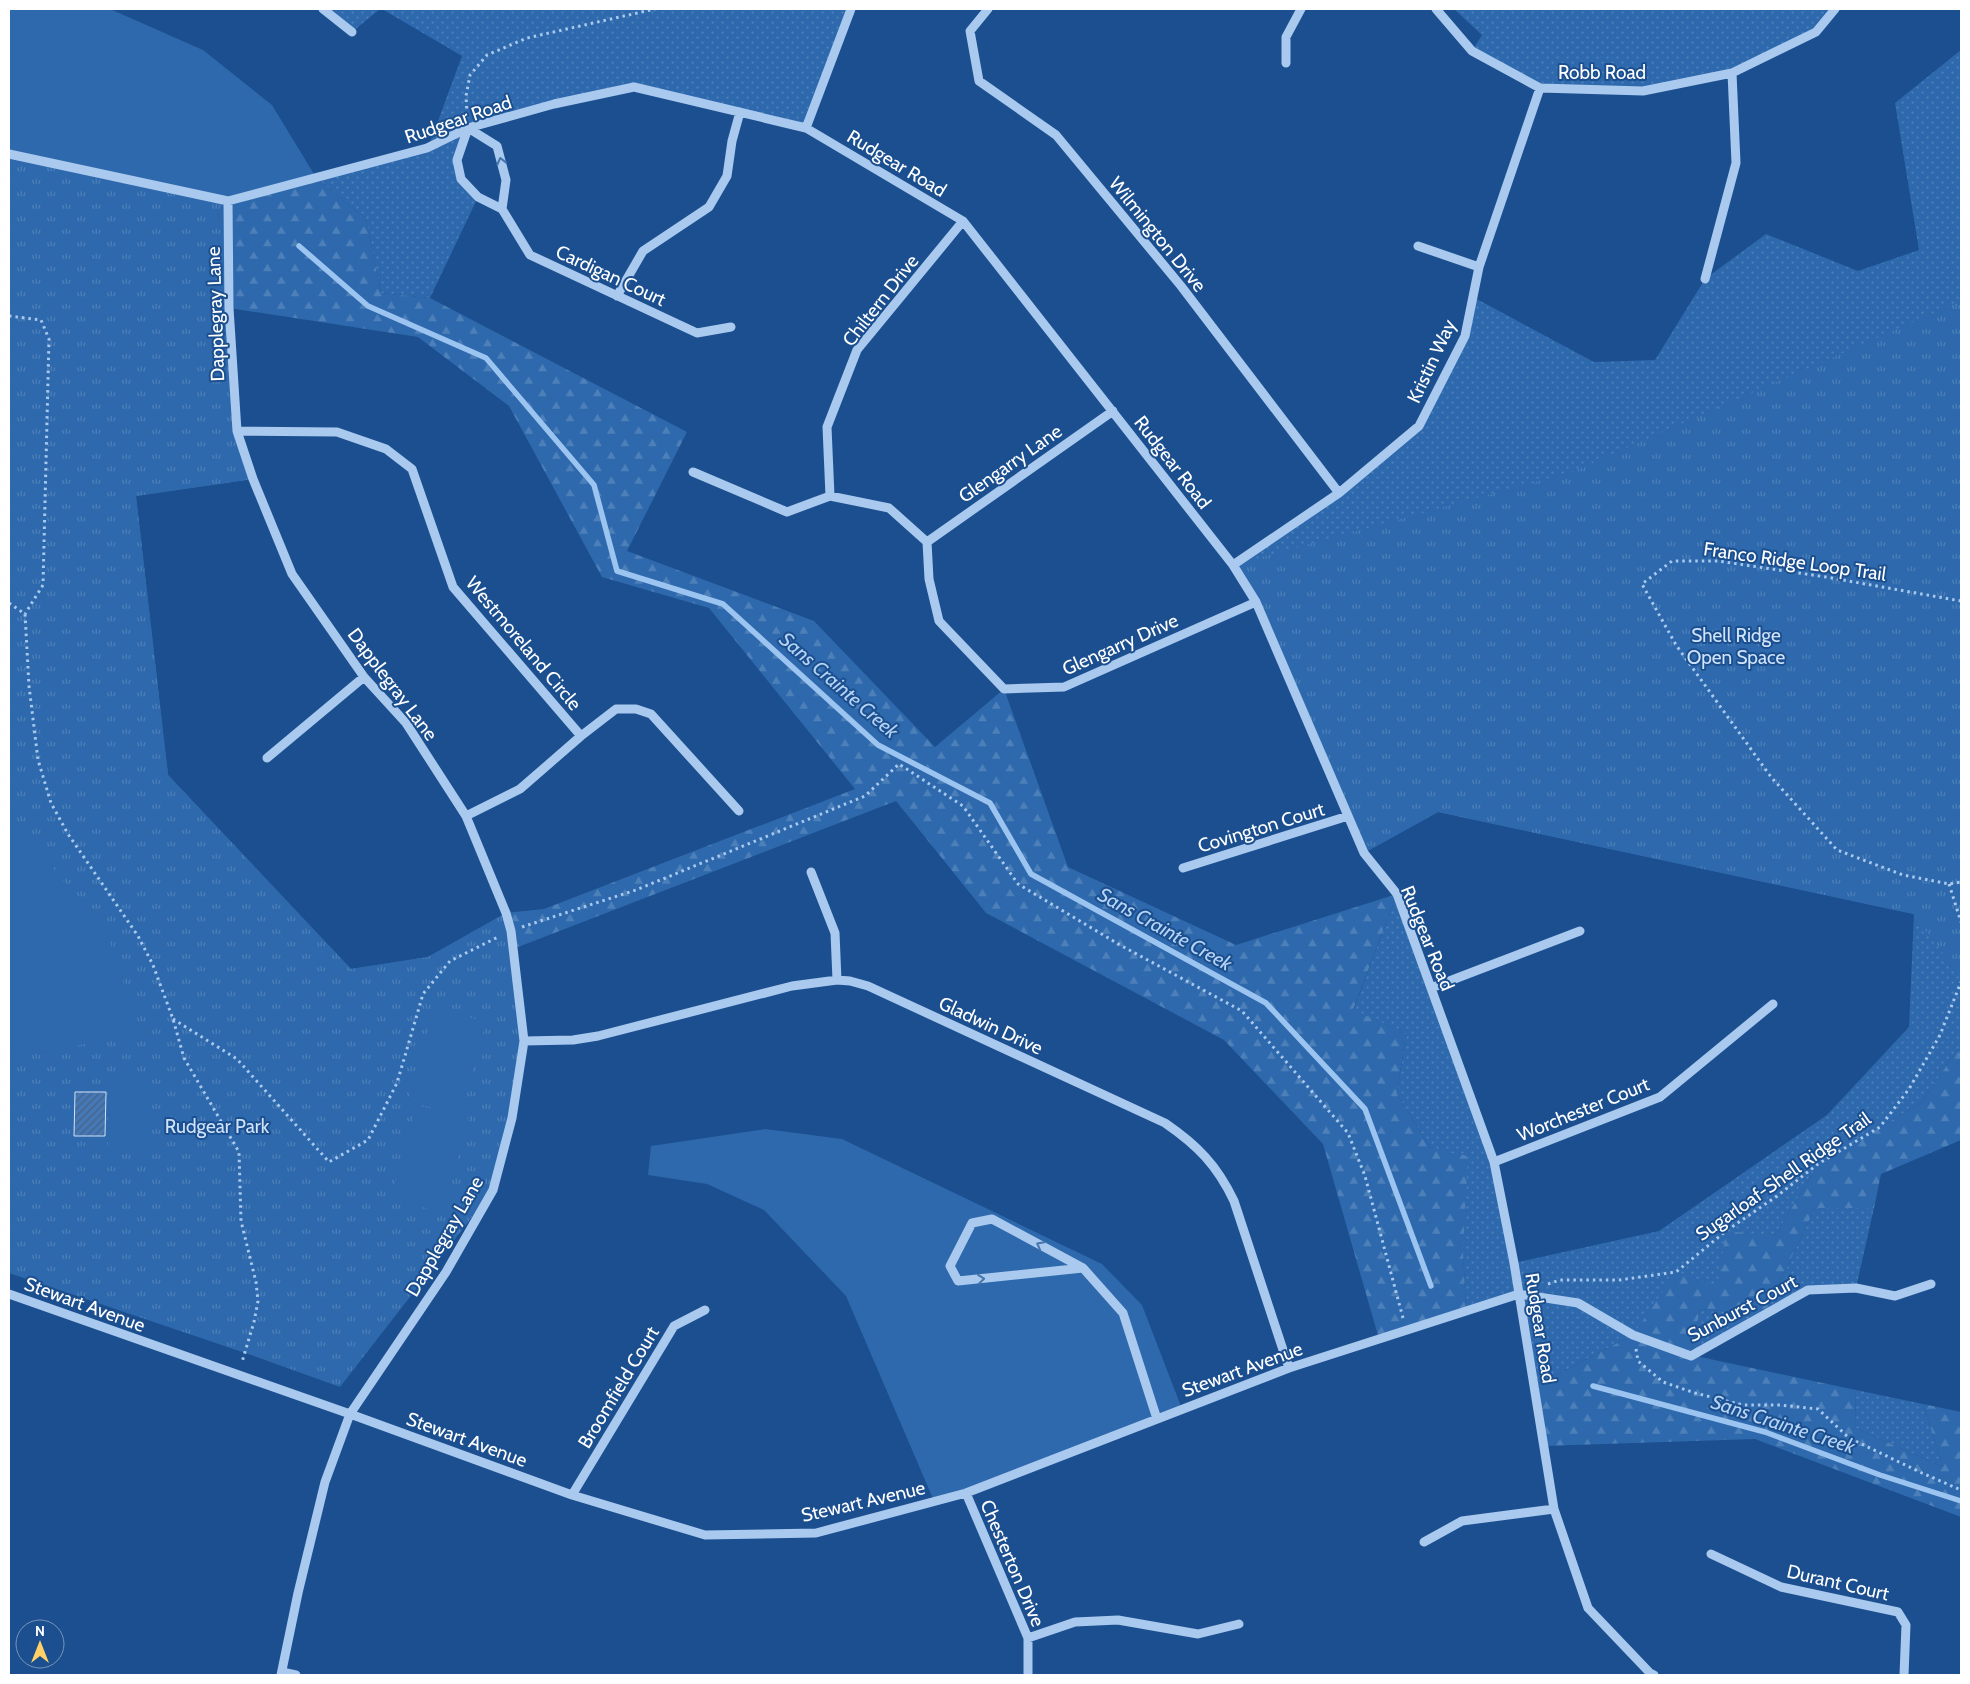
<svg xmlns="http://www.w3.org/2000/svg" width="1970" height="1684" font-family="Cabin,sans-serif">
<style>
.grass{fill:url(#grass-dots)}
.forest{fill:url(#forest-firs)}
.park{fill:url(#park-tufts)}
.pitch{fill:#2e69ad}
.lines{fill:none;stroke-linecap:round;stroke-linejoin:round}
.stream{stroke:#9cc4f0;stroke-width:5.5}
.building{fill:url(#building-hatch);stroke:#cfe3fa}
.path{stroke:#a9c9ee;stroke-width:3;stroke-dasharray:2.5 4;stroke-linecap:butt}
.minor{stroke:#a9c9ee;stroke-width:9}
.oneway{stroke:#4674ac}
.labels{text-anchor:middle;stroke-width:4;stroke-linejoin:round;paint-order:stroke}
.street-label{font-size:19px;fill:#fff;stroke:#1b4f8f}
.park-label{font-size:19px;fill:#cfe3fa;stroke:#1b4f8f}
.water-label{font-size:20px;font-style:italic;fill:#b5d3f5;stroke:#1b4f8f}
</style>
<defs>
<pattern id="grass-dots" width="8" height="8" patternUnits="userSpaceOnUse" patternTransform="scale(1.25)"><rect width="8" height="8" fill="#2e69ad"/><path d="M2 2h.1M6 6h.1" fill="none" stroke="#4d80b9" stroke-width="1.8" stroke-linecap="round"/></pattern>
<pattern id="forest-firs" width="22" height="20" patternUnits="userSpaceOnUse" patternTransform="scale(1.25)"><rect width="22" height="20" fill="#2e69ad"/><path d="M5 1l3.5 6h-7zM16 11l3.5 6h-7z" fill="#4d80b9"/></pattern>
<pattern id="park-tufts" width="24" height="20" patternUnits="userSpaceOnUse" patternTransform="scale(1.25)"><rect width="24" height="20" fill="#2e69ad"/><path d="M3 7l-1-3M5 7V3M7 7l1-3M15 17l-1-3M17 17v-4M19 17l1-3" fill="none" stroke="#4d80b9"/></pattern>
<pattern id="building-hatch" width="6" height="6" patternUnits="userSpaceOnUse" patternTransform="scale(1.25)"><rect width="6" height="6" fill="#4478b7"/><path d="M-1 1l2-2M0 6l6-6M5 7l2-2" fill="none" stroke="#486282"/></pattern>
</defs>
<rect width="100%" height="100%" fill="#1b4f8f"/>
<!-- grass -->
<path class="grass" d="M323,9H380L352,32Z
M382,9H851L806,128L634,87L468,128L457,160L461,179L478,197L430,298L381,293L366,219L317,179L428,148L462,56Z
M1454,9H1835L1816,32L1732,73L1643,91L1540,88L1472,51L1482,35Z
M1961,50V1050L1958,1049L1921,1103L1818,1164L1775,1236L1717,1287L1633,1335L1533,1387L1519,1295L1466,1311L1463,1249L1431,1149L1397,1094L1406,1033L1353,1011L1397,894L1494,1162L1514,1263L1659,1231L1827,1115L1909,1027L1914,914L1438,812L1364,853L1256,602L1233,565L1339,493L1419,426L1465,336L1473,297L1594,362L1655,360L1705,279L1766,234L1858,271L1919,250L1895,103Z
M1815,1208H1874L1856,1288L1808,1290L1691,1356L1700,1309L1764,1315Z
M1856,1390L1923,1404L1943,1467L1855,1428Z"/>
<!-- forest -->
<path class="forest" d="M84,170L237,431L253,479L136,496L168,775L351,969L428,957L506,913L544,909L855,789L709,608L602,577L509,406L418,337L229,308L228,201L317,179L366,219L381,293L430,298L687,432L627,551L814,621L935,747L1004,689L1068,867L1236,945L1397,894L1353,1010L1406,1033L1397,1094L1431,1149L1468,1156L1463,1249L1466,1311L1379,1339L1323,1144L1224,1040L986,913L896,801L513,949L397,1083L182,879Z
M1958,1049L1961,1050V1140L1881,1174L1874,1208H1815L1764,1315L1700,1309L1691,1355L1856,1390L1855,1428L1943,1467L1923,1404L1961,1412V1517L1755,1439L1543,1446L1533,1387L1633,1335L1676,1272L1717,1287L1726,1231L1775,1236L1818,1164L1921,1103Z"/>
<!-- park -->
<path class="park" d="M9,154L228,201L237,431L253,479L136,496L168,775L351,969L428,957L506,913L524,1041L493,1190L340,1387L254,1356L9,1273Z
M1961,301V977L1913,914L1438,812L1364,853L1256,602L1233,565L1572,472Z"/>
<!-- pitch -->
<path class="pitch" d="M9,9H110L203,50L272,105L317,179L228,201L9,154Z
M9,827L27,835L109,939L140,1033L27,1055L9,1054Z
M434,1008L486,1022L460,1115L408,1101Z
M108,1078H150V1151H108Z
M417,1105L469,1119L443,1213L391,1198Z
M765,1129L842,1139L1102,1264L1142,1305L1182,1409L934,1501L846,1296L764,1210L707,1184L648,1175L651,1146Z"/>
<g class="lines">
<!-- stream -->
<path class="stream" d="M299,246L368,306L486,358L594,485L617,571L723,604L878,745L990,803L1031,874L1266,1003L1365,1109L1431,1286
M1593,1386L1765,1432L1880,1475L1961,1501"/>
</g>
<!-- building -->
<path class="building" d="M75,1092H106L105,1136H74Z"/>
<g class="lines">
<!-- path -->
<path class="path" d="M467,115L466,96L470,75L487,55L527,38L655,9
M9,316L41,320L49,339L43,585L25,614
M1961,601L1826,577L1718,561H1672L1642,584L1676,645L1771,777L1837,850L1903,875L1949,884L1961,882
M9,603L25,614L29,686L38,760L51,803L68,834L138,936L153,965L173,1019L184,1058L239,1152L241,1221L256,1282L258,1301L254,1322L242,1362
M1949,884L1961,922
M522,927L636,890L865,796L899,764L963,806L1018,884L1120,945L1242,1011L1348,1133L1365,1176L1403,1318
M173,1019L237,1059L329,1162L368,1140L397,1083L423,994L450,961L500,936
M1548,1284L1560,1280H1619L1676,1272L1726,1231L1777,1196L1818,1164L1880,1127L1909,1089L1940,1035L1961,982
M1636,1349L1638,1361L1663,1382L1695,1393L1743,1405H1780L1818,1409L1849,1438L1922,1473L1961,1490"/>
<!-- minor -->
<path class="minor" d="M323,9L352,32
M988,9L970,31L979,81L1056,135L1181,286L1339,493
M1436,9L1472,51L1540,88L1643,91L1732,73L1816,32L1835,9
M1286,63V37L1301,9
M806,128L851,9
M9,154L228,201L427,148L468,128L554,104L634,87L806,128L963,221L1233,565L1256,602L1364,853L1397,894L1494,1162L1514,1263L1554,1509L1588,1608L1650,1673L1654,1675
M228,201L229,308L237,431L253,479L292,574L364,677L406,723L466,816L506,913L511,931L524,1041L512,1118L493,1190L446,1272L350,1414L325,1482L298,1593L281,1675
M502,209L506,180L497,146L468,128L457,160L461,179L478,197L502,209L530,255L697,333L731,327
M1418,246L1479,267
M1705,279L1736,163L1732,73
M617,296L643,251L709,207L727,176L732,141L740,112
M237,431L337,432L386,449L412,469L453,587L581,736
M693,472L787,512L830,496L889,508L927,542L929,579L939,621L1004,689L1064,687L1256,602
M830,496L827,427L857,350L963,221
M927,542L1113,411
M1233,565L1339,493L1419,426L1465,336L1479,267L1540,88
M267,758L364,677
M466,816L520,789L581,736L616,709H636L651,714L739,811
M1183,868L1348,816
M811,872L835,933L837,980
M1431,988L1580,931
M524,1041L573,1040L598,1036L792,986L837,980L850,981L868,986L1165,1123C1197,1145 1217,1165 1234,1201L1289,1368
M1494,1162L1660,1097L1773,1004
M1083,1268L958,1281L950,1266L972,1223L992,1219L1083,1268L1123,1313L1157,1419
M9,1294L350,1414L572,1495L705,1535L816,1533L966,1493L1289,1368L1519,1294L1578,1303L1633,1335L1691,1356L1808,1290L1856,1288L1895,1296L1931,1284
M966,1493L1028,1638V1675
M572,1495L674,1326L705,1310
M1424,1542L1462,1521L1554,1509
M1711,1554L1781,1587L1898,1612L1906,1625L1904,1675
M1028,1638L1075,1622L1118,1620L1198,1634L1239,1624
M282,1672L296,1675"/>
</g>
<!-- one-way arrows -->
<defs><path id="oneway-chevron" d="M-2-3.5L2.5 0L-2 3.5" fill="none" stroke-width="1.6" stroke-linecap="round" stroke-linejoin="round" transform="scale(1.25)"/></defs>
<g class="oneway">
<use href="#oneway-chevron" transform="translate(501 161) rotate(-104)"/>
<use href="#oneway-chevron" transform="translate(1040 1245) rotate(-152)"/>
<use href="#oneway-chevron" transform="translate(981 1279) rotate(-6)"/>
</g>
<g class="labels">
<!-- street labels -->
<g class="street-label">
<text x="1602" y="79">Robb Road</text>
<text transform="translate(458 119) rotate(-19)" y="7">Rudgear Road</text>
<text transform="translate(897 163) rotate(31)" y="7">Rudgear Road</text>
<text transform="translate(1158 234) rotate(51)" y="7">Wilmington Drive</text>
<text transform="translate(611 275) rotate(25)" y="7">Cardigan Court</text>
<text transform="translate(880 300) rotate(-52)" y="7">Chiltern Drive</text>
<text transform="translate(215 314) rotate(-92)" y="7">Dapplegray Lane</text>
<text transform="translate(1431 361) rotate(-65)" y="7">Kristin Way</text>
<text transform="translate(1173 462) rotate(52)" y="7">Rudgear Road</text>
<text transform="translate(1010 463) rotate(-35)" y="7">Glengarry Lane</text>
<text transform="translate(1795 561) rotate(8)" y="7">Franco Ridge Loop Trail</text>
<text transform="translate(524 643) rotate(50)" y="7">Westmoreland Circle</text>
<text transform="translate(1120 644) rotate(-24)" y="7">Glengarry Drive</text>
<text transform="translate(393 684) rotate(53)" y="7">Dapplegray Lane</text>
<text transform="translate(1261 827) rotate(-17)" y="7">Covington Court</text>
<text transform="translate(1428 938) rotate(68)" y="7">Rudgear Road</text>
<text transform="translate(991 1025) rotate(25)" y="7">Gladwin Drive</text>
<text transform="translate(1583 1109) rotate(-22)" y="7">Worchester Court</text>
<text transform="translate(1783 1176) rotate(-35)" y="7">Sugarloaf-Shell Ridge Trail</text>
<text transform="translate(444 1236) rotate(-60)" y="7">Dapplegray Lane</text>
<text transform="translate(85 1304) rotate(20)" y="7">Stewart Avenue</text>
<text transform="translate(1742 1308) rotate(-28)" y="7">Sunburst Court</text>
<text transform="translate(1541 1328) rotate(81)" y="7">Rudgear Road</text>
<text transform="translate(1242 1369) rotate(-20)" y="7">Stewart Avenue</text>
<text transform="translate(618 1387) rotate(-59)" y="7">Broomfield Court</text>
<text transform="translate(467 1439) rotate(20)" y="7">Stewart Avenue</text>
<text transform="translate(863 1501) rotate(-13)" y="7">Stewart Avenue</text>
<text transform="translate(1013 1563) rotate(67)" y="7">Chesterton Drive</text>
<text transform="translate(1838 1582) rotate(13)" y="7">Durant Court</text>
</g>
<!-- park labels -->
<g class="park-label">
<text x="1736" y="642">Shell Ridge<tspan x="1736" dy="22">Open Space</tspan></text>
<text x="217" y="1133">Rudgear Park</text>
</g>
<!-- water labels -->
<g class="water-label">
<text transform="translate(839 685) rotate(41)" y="7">Sans Crainte Creek</text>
<text transform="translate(1165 929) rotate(29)" y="7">Sans Crainte Creek</text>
<text transform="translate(1783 1424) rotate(18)" y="7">Sans Crainte Creek</text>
</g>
</g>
<!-- border -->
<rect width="1970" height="1684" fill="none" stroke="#ffffff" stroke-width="20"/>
<!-- north arrow -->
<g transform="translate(40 1644)"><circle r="24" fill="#1b4f8f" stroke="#7695bc"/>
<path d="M0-4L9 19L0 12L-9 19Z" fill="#ffd166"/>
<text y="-8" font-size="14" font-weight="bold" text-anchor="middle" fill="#ffffff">N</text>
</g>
</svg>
